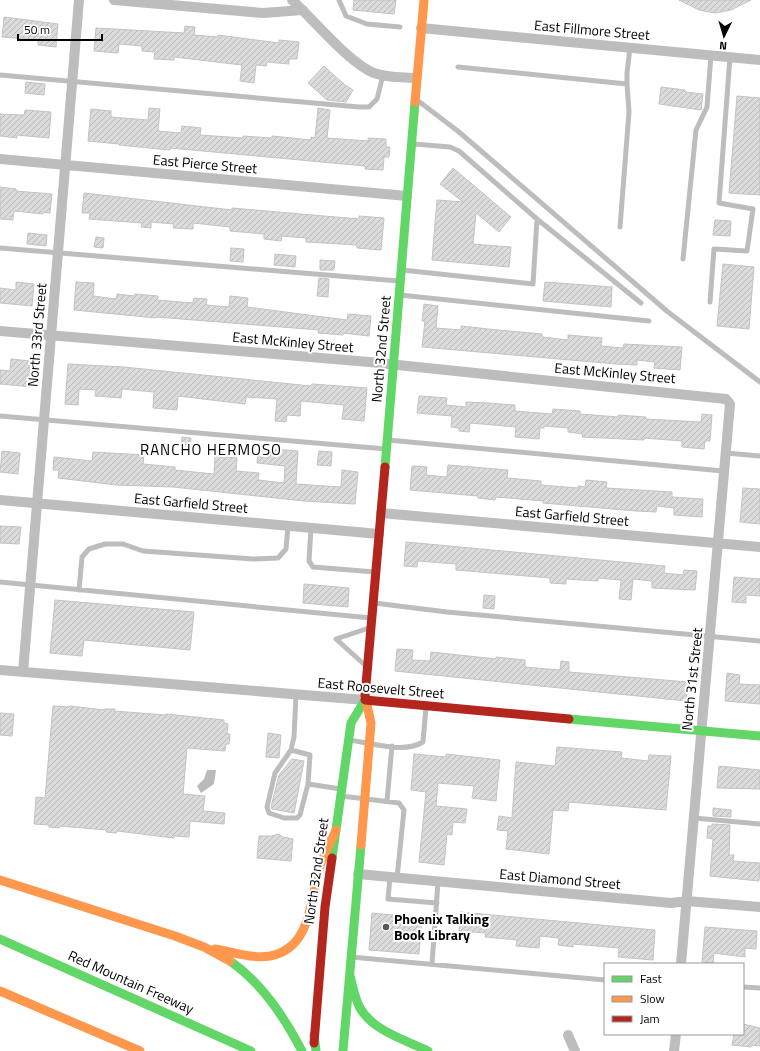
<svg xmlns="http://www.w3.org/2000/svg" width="760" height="1051" font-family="'Titillium Web',sans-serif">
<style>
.water{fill:#bababa}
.building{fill:url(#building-hatch);stroke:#c3c3c3}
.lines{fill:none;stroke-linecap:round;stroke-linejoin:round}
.lane{stroke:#bdbdbd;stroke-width:5}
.street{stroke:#bdbdbd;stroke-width:10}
.fast{stroke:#63d668;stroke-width:9}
.slow{stroke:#ff974d;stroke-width:9}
.jam{stroke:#b3261e;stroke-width:9}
.poi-dot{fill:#595959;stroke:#fff;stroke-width:1.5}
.labels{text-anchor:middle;stroke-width:4;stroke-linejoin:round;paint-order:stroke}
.street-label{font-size:14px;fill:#000;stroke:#fff}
.poi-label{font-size:14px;font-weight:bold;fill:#000;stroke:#fff;text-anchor:start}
.neighbourhood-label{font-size:15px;letter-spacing:1px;fill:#000;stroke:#fff}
</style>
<defs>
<pattern id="building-hatch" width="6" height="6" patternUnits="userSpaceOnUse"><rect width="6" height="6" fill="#dbdbdb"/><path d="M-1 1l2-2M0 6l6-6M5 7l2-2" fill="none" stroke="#bababa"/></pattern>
</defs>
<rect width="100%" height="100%" fill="#fff"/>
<!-- water -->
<path class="water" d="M207,770H216L214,784L201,793L197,786L204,779Z"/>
<!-- building -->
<path class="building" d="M354,0H396L394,14L353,10Z
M679,0H751L731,10L715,13L699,10Z
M4,17L58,24L56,47L38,45V40L2,37Z
M185,26L195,27L194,35L218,37V35L279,43V40L299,42L297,59H289V64L267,62L266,66L256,65L254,83L240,81L242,65L174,57V60L154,59L155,52L142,51V46L119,44L118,53L94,51L96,28L184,33Z
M324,66L345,85L353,90L346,102L327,100L308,83Z
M26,82L45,84L44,95L25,93Z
M661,87L685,90V92L703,94L701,110L659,104Z
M737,96L760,98V195L729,193Z
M149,108L160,109L158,131L181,133L182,126L201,128L200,135L243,138V136L272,138V136L311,140V137L315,138L318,108L330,110L327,138L368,141V138L386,139V147H390L389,157H384L383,170L365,169V166L170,148V150L119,145V144L88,141L91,109L111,111V117L148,120Z
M25,110L51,112L49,138L17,135V138L0,136V114L24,115Z
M453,168L511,217L499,232L476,213L473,244L511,247L509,267L432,260L437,200L463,202L440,184Z
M0,187L16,189V191L52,194L50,213L43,212V214L14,211L13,220L0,219Z
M84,193L232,210V208L359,219V216L384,218L381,250L357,248V245L306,242V238L282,236L281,241L264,239V234L230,231V227L193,223V229L173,228L174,224L151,222V228L141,227L142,223L89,219L90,213H82Z
M715,220L731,221L730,236L713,235Z
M28,233L47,235L46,246L27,244Z
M96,237L104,238L103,248L94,247Z
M231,248L244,249L243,262L230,261Z
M275,254L296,256L295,267L274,265Z
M320,260L335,261L334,270H320Z
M723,264L754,267L749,329L717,326Z
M319,278L329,279L328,297L317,296Z
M16,282L34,284L32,306L0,303V288L16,290Z
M76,282L94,283L93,296L116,299L117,294L134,296L135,294L158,296L157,300L193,303L194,298L207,299L206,305L229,307L230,296L248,298L247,307L347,320L348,314L371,316L369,336L343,333V335L318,333L319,330L156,317V318L74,310Z
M545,282L612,287L611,307L543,301Z
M424,304L438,306L436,328L461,330V326L488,329L542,334V337L568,340V335L602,338L601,346L623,348L624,344L682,347L680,370L654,368L655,362L637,360V365L616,364L422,347L425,321H422Z
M11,359L30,361L29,372L35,373L33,387L0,384V370L10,371Z
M68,364L124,367L311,386L312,384L367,388L364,421L342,419L344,405L301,401L300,416L287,415L286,422L275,421L277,399L246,397L245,404L178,396L177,410L153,408L154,392L122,389L121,398L95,396L96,390L79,389L78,405L65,404Z
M419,396L447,398L446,405L466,407V402L488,403L515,405V411L552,414L553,409L580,411V414L618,417V415L646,417V419L701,422L702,414L712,415L710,441H705L704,449L682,447V441L644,438V440L582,437L583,434L568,432V428L544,426V428H540L539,439L515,437L516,427L470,423L469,432L459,431V428L451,427L452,416L417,413Z
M182,437L191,438L190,450L181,449Z
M259,445L271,446V449L298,451L296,484L341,487L342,470L358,472L355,504L304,501L173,487L116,485L58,478L59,470H53L54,457L92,461L93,452L144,455L143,464L175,467V470L214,474L215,456L237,458L236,471L259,473L258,480L284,483L285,466L257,463Z
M2,451L20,453L18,474L0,472Z
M319,451L332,452L331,466L317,465Z
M448,465L508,470L507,478L541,481V485L578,488V486L585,487L586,480L607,482L606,488L672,492V497L703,499L702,517L674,515V508L657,506L656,512L636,511L543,503V501L496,497L495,500L478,498V496L410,490L412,466L427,467L426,475L447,477Z
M743,488L760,489V524L740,522Z
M0,526L21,527L19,544L0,543Z
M406,542L665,566L664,573L683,575L684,570L697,571L695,590L652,588V581L633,579L631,600L619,599L621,580L598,578V581L566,579V584L550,583V578L456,570V564L418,561L417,567L404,566Z
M734,577L760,579V596L746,595V603L732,602Z
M304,584L349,588L348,607L303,603Z
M484,595L495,596L494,609L483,608Z
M55,600L194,612L190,650L84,640L82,656L50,653Z
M397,649L413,650L412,660L430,661L431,652L496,659V657L525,660V667L560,670L561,661L569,662V672L688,682L686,701L395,671Z
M727,673L740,675L739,684L760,685V704L725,701Z
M53,706L69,707L70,706L104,710V709H115L114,711L166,715V714L224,720V723L228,724L227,734H230L229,744H226L225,751L187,748L183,794L205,796L203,811L225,813L224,824L190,821L189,837L174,836V838L117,831L116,833L106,832L107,830L59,826V828L49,827V825L34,824L36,797L45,798Z
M0,713L14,714L12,736L0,735Z
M268,733L281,735L279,758L266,757Z
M557,747L622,752L621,758L648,761L649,755L671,756L666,810L569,802L568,811L553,810L549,854L506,849L508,831L497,830L499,816L512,818L516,762L555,766Z
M414,754L446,757V754L500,760L496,801L472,798L474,786L438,783L436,806L467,809L465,823L453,822L452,835L447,834L444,865L419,862L426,792L411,790Z
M292,759L304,761L294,813L272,809L271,807L279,775Z
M719,766L760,770V789L717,788Z
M713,808L731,810V817L713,816Z
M712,824L730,825L729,855H734L733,861L760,863L759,881L710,876L713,839L707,838L708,826H712Z
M278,834L283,837L293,839L291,861L257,858L259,836H272Z
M460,912L655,930L653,960L618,957L619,948L573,944V947L558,945L559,938L540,936L539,948L516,946L517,940L485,937L486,933L459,931Z
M372,913L422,918L419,954L369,950Z
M705,927L757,931L756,949L745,948V957L714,953L713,963L702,962Z
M743,1024L760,1028V1046L752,1045L751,1047L732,1045L734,1034H743Z"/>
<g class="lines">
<!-- lane -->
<path class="lane" d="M339,0L346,16L367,24L400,27
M458,67L627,84V73L630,48
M0,75L359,107H369L377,99L383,75
M417,100L459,132L668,312L760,382
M537,219L641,303
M620,227L629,112L627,84
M0,248L399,281
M683,259L696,130L707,107L711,55
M402,270L533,284L537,219L459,151L450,147L414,144
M400,295L649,321
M710,302L714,249L747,251L753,209L719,203L730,57
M0,416L386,449
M388,440L723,471
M726,453L760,456
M311,528L309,561L313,567L375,572
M0,582L371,618
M79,590L82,557L89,549L105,544H123L143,551L253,559L278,558L286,549L288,526
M374,603L447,612L760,641
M366,666L336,639L369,628
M296,695L294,737L291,750L275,773L267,807L269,813L284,818H297L300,815L308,784L341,789
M349,740C372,743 403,754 423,742L426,707
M291,750L310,755L308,784
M341,796L399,803L404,810L397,878
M387,801L392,746
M694,818L760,824
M390,877L388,899L437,903
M351,957L605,980
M432,964L438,882
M743,987L760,988"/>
<!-- street -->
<path class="street" d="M114,0L263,13L303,10
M292,0C313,19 350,64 374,73C387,78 403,77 416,78
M421,28L760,60
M0,159L407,196
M0,331L369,362L726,399L730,404L681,964
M0,500L379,534
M381,513L760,547
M0,670L365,700
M23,672L79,0
M358,874L671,903L687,901L760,907
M568,1035L575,1051
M674,1051L676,1034"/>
<!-- fast -->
<path class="fast" d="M385,467L415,102
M569,719L760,736
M332,858L351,723L365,700
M0,939L251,1051
M230,961C262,983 284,1017 302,1051
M350,976C353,987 355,999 360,1008C373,1031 406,1040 428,1051
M314,1035L316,1051
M343,1051L361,845"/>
<!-- slow -->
<path class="slow" d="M415,102L424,0
M361,845L371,723L365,696
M0,880L175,936L204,947L230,961
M215,949C233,952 252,959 270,956C312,948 310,899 320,866C324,854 331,842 336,830
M0,991L140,1051"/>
<!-- jam -->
<path class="jam" d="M365,696L385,467
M365,700L569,719
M314,1043L325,907L332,858"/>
</g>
<!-- markers -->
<circle class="poi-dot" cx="386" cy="927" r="4"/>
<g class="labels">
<!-- street labels -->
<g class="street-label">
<text transform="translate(592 30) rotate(5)" y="5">East Fillmore Street</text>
<text transform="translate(205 164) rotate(5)" y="5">East Pierce Street</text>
<text transform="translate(37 335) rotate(-85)" y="5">North 33rd Street</text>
<text transform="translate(293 342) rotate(5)" y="5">East McKinley Street</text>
<text transform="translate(381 349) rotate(-85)" y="5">North 32nd Street</text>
<text transform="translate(615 373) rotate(5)" y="5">East McKinley Street</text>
<text transform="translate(191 503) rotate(5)" y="5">East Garfield Street</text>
<text transform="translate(572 516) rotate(5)" y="5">East Garfield Street</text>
<text transform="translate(692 679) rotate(-84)" y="5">North 31st Street</text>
<text transform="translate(381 688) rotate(5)" y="5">East Roosevelt Street</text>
<text transform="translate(316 871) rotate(-82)" y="5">North 32nd Street</text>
<text transform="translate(560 879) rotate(5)" y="5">East Diamond Street</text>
<text transform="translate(131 982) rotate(24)" y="5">Red Mountain Freeway</text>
</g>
<!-- poi labels -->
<g class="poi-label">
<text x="394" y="924">Phoenix Talking<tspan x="394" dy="16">Book Library</tspan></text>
</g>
<!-- neighbourhood labels -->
<g class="neighbourhood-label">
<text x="211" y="455">RANCHO HERMOSO</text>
</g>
</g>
<!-- legend -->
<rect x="604" y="963" width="140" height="72" fill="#ffffff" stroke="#999999"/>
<rect x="612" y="976" width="20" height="6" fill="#63d668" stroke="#999999"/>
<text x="640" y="983" font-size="12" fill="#000000">Fast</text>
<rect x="612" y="996" width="20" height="6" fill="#ff974d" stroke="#999999"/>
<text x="640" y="1003" font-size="12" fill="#000000">Slow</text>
<rect x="612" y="1016" width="20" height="6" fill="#b3261e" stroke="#999999"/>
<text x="640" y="1023" font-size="12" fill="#000000">Jam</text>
<!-- north arrow -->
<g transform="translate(724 36) rotate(185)" stroke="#ffffff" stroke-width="3" paint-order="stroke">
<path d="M0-3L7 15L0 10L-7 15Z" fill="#000000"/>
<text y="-6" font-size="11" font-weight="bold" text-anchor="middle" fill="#000000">N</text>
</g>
<!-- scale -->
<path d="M18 34v6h84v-6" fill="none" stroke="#000000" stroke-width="2"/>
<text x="24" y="34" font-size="12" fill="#000000" stroke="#ffffff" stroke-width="3" paint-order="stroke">50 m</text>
</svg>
